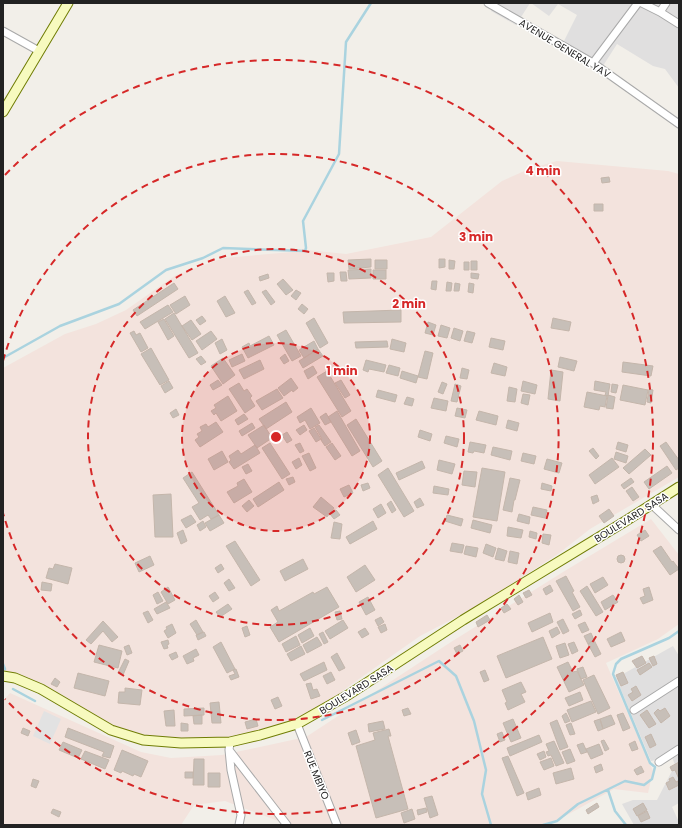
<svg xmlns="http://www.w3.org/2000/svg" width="682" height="828" font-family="Poppins,sans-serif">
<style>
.residential{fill:#e0dfdf}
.military{fill:#f3e3dd}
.parking{fill:#e2e2e2}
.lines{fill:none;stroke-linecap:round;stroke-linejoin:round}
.stream{stroke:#aad3df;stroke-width:2.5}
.building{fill:#c7bfb8;stroke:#c4b6ab}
.street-casing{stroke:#a9a9a9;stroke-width:9}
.secondary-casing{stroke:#707d05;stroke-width:11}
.street{stroke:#fff;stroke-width:7}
.secondary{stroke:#f7fabf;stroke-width:9}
.ring{fill:none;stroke:#d62828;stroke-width:2;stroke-dasharray:7 5}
.labels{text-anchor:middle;stroke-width:3;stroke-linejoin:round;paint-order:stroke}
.street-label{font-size:10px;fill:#222;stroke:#fff}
.centre{fill:#d62828;stroke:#fff;stroke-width:2}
.ring-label{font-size:12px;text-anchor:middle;font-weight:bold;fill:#d62828;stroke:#fff;stroke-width:3;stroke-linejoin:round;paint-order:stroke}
</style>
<rect width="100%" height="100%" fill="#f2efe9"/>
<!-- residential -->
<path class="residential" d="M497,3H530L516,25L491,11Z
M531,3H679V88L665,69L653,66L617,44L601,69L561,47L577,15L558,4L549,16Z
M673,646L679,656V803L672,807L679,822V825H634L622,804L633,800H657L675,765L672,757L651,761L616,678Z"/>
<!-- military -->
<path class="military" d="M557,161L668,171L679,174V477L590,529L558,554L524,576L500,596L474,608L420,636L349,686L311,716L248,740L141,742L10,678L3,668V368L65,334L96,324L126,310L176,275L224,258L292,252L307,250L346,254L431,237L502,181L529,169Z
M651,519L679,555V624L658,639L606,663L653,771L648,793L614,789L549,825H289L225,801L194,805L181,825H3V701L10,693L141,752L171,758L222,755L306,737L361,701L451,642L563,572Z"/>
<!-- parking -->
<path class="parking" d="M44,711L61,719L50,744L33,736Z"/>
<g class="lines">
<!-- stream -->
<path class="stream" d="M3,358L60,326L119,304L166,270L203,258L223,248L305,251L306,248L303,221L339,154L346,42L371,3
M3,664L5,669
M13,689L35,701
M322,720L439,661L456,676L474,721L486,770L482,794L491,825
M608,790L615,811L626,825
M543,825L557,821L578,804L625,781L644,785L652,779L655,767L650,763L613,674L616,664L621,659L669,638L679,631"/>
</g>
<!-- building -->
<path class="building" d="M609,177L610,182L602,183L601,178Z
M594,204H603V211H594Z
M371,259V267L349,269L348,260Z
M439,259H445V267L439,268Z
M375,260H387V269H375Z
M449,260L455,261L454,269H449Z
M471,261H477V270H471Z
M464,262H469V270H464Z
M371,269V278L349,279L348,270Z
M373,270H386V279H373Z
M340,272H346L347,281H341Z
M327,273H334V281L328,282Z
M471,273L479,274L478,279L471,278Z
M268,274L269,278L260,281L259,277Z
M283,279L293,290L286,295L277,284Z
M432,281H437L436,290L431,289Z
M447,282L452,283L451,291H446Z
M174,283L178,289L137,316L133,310Z
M455,283L460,284L459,291H454Z
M469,283L474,284L473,293L468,292Z
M248,290L256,303L252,305L244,292Z
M266,290L275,302L271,305L262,292Z
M296,290L301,293L296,300L291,296Z
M185,296L190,305L176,314L170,305Z
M225,296L235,313L226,317L217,301Z
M302,304L308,309L304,314L298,309Z
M168,305L173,312L145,329L140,322Z
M401,310V322L344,323L343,312Z
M174,313L198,353L189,358L165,319Z
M202,316L206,321L200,325L196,320Z
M314,318L328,343L320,348L306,323Z
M553,318L571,322L569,331L551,328Z
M164,319L174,336L168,340L158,322Z
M191,320L201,334L192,340L182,326Z
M428,322L436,325L433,335L425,333Z
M441,325L450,328L447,338L438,336Z
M454,328L463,331L460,341L451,338Z
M286,330L301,356L292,361L277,335Z
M134,331L136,335L140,333L148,348L141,352L130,333Z
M211,331L217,339L202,350L196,341Z
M467,331L475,333L472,343L464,341Z
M269,336L274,345L248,358L242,347L249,343L250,346Z
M491,338L505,341L503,350L489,347Z
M222,339L227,350L220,354L215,343Z
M392,339L406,343L404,352L390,349Z
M314,341L318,349L304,358L299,350Z
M387,341L388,347L356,348L355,342Z
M151,348L169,380L160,385L141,354Z
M318,349L323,356L303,368L299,361Z
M425,351L433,353L427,379L418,377Z
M242,354L245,361L232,367L229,360Z
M285,354L289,361L284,364L280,358Z
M201,356L206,362L201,365L196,359Z
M560,357L577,361L574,371L558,367Z
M223,358L235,375L223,384L211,366Z
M260,360L264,369L244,379L239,370Z
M366,360L386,365L384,372L369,369L368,372L363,370Z
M623,362L653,366L651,376L622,372Z
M494,363L507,367L505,376L491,373Z
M389,365L400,368L398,376L386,373Z
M313,366L317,373L308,379L304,371Z
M462,368L469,370L467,379L460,378Z
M551,370L563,372L560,401L548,399Z
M327,371L351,411L342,417L317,377Z
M402,371L418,376L416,383L400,378Z
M291,378L298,388L293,392L292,390L284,396L278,388Z
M218,380L222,385L213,390L210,385Z
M341,380L350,395L345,398L335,383Z
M169,381L173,388L165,393L161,386Z
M523,381L537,385L535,394L521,391Z
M595,381L610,384L608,396L605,395L606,392L594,390Z
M442,382L447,384L443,394L438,392Z
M239,383L244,391L247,389L252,396L250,398L255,406L245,413L229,389Z
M455,384L461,386L457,402L451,401Z
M612,384L618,385L616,393L611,392Z
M623,385L648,390L645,405L620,400Z
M509,387L517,389L515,402L507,401Z
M277,389L283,398L262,410L256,401Z
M649,389L653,390L651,403L647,402Z
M378,390L397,395L395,402L376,397Z
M587,392L607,396L605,407L600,406L599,410L584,407Z
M523,394L530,395L528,405L521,403Z
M608,395L615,397L613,409L606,408Z
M228,396L237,411L221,421L216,413L214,415L211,411L216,408L214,405Z
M407,397L414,399L412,406L404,404Z
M434,398L448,401L446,411L431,408Z
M286,402L292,412L266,429L259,419Z
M311,408L320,423L310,429L305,420L300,423L297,417Z
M457,408L467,410L465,418L455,416Z
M176,409L179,415L173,418L170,413Z
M337,411L360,451L352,456L328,417Z
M479,411L498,416L496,425L476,420Z
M326,413L331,422L325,425L320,417Z
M244,414L248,419L238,425L235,420Z
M356,419L382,461L373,467L347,425Z
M508,420L519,423L517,431L506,428Z
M216,422L223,432L200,447L195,440L199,437L197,434L202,431L200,427L206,424L208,427Z
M252,423L255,428L242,436L239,431Z
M264,425L272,438L257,448L248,435Z
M304,425L307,430L300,435L296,430Z
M319,425L331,442L325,446L321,440L322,439L315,427Z
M314,428L321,439L316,442L309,431Z
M420,430L432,434L430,441L418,437Z
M287,432L292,440L287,443L282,435Z
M446,436L459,439L457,447L444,443Z
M470,442L486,445L484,453L474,451L473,453L468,452Z
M618,442L628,445L626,452L616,449Z
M666,442L679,460V468L676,470L660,446Z
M270,443L290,474L282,479L262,448Z
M300,443L304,451L300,453L295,445Z
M332,443L341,456L335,460L326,447Z
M255,445L260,453L234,469L229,462L231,460L229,456L238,450L241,454Z
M493,447L512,451L510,460L491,455Z
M593,448L599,456L596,459L589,451Z
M645,449L651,455L629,474L623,468Z
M222,451L228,462L214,470L208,459Z
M616,452L628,456L626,463L614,459Z
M309,453L316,468L310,471L302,456Z
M523,453L536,456L534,464L521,461Z
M299,458L302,465L296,469L292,462Z
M612,458L619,467L595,484L589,475Z
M547,459L562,463L559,473L544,469Z
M439,460L455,464L452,474L437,470Z
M422,461L425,468L399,480L396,473Z
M248,464L252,471L246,474L242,467Z
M667,466L672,473L649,489L644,482Z
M388,468L414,511L404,517L378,475Z
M482,468L505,472L497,521L473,517Z
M464,471L477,472L475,487L462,485Z
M192,472L219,515L211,519L208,515L200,520L192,507L199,503L183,478Z
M293,477L295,482L289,485L286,479Z
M510,478L520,480L515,500H514L512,512L503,510Z
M631,478L634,482L624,489L621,485Z
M244,479L252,492L234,503L227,492L238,486L237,483Z
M279,482L284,490L258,507L253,499Z
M368,483L370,488L363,491L361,485Z
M542,483L552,486L551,491L541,489Z
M349,485L353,493L344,497L340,489Z
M434,486L449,489L448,495L433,493Z
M632,487L639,497L633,501L626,491Z
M171,494L173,537H155L153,495Z
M597,495L599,501L593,504L591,497Z
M321,497L334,508L327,517L313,507Z
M420,498L424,505L417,508L414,502Z
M249,500L254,506L247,512L242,506Z
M391,501L396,510L392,513L387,504Z
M381,504L386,513L378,518L373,509Z
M533,507L547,510L545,518L531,515Z
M609,509L614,516L604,523L599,516Z
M336,510L340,515L334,519L330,514Z
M519,514L530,517L529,524L517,521Z
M191,515L196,522L186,528L181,520Z
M219,515L224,523L210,531L205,523Z
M447,515L463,519L461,526L445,521Z
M473,520L492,525L490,533L471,528Z
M203,521L206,527L200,531L197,525Z
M373,521L377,529L350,544L346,537Z
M334,522L342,524L340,539L331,538Z
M508,527L523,530L521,538L507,536Z
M183,530L187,541L181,544L177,533Z
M645,530L649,536L641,541L637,535Z
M530,531L537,533L536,539L529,537Z
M543,534L551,535L549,545L542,543Z
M235,541L260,580L251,586L226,546Z
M452,543L464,545L462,553L450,551Z
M486,544L496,548L493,557L483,553Z
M466,546L478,548L476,557L464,554Z
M661,546L672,562L673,561L679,569L670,575L653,551Z
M498,548L507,551L504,561L495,559Z
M510,551L519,553L517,564L508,562Z
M617 559a4 4 0 1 1 8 0a4 4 0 1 1-8 0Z
M150,556L154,565L139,572L135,563Z
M303,559L308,569L285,581L280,571Z
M55,564L72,568L68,584L46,578L49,568L53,569Z
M221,564L224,569L218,573L215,568Z
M365,565L375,580L356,592L347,577Z
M566,576L574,591L572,592L580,607L573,611L556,581Z
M603,577L608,585L595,593L590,584Z
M229,579L235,588L229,591L224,583Z
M42,582L52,584L51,591L41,590Z
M550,585L553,591L546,595L543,589Z
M587,586L603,612L596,616L580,591Z
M168,587L175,600L168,604L161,592Z
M327,587L339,607L279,642L270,627L278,622L271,610L277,606L279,611L313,592L314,594Z
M649,587L653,600L643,604L640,598L645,596L643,589Z
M529,590L532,595L526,598L523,593Z
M158,592L163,601L157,604L153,595Z
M215,592L219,598L213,602L209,596Z
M519,595L523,602L518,605L514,599Z
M613,595L618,602L605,610L601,602Z
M368,597L375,610L366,615L359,602Z
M166,602L170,608L157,614L154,609Z
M228,604L232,609L220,617L216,612Z
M507,604L511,609L504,613L501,608Z
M580,610L582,615L575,619L572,614Z
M148,611L153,620L148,623L143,613Z
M340,611L342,619L337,620L335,612Z
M550,613L553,622L532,632L528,623Z
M487,615L490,620L478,627L476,622Z
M381,617L384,622L378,626L375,620Z
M563,619L569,631L563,634L557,622Z
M196,620L203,632L197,635L190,624Z
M343,620L348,628L330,639L325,631Z
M103,621L118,637L112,642L103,631L91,644L86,640Z
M585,622L589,630L582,633L578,625Z
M172,624L176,633L168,638L164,631L167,629L166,627Z
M385,624L387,630L381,633L378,627Z
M247,626L250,635L245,637L242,628Z
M557,627L560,633L552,638L549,631Z
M310,628L314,636L302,643L298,635Z
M365,628L369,634L362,638L358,632Z
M204,632L206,636L198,640L196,635Z
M323,632L328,642L324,644L319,634Z
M621,632L625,641L611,647L607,639Z
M591,633L594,640L588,644L584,636Z
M296,636L300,645L286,652L282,644Z
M317,637L322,645L307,653L303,645Z
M543,637L552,659L506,678L497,656Z
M168,640L169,644L167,645L168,648L164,649L161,642Z
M594,640L601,654L595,657L588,644Z
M221,642L235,669L227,673L213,647Z
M574,642L578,651L572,654L568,644Z
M565,643L569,655L560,658L556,646Z
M99,645L122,651L118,668L94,662Z
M129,645L132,653L127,655L124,647Z
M460,645L463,651L457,654L454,648Z
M301,646L305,654L291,661L287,654Z
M196,649L199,655L193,658L194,661L187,664L183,656Z
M176,652L178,657L172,660L169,655Z
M337,653L345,668L339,671L331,657Z
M642,656L646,663L637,668L632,661Z
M654,656L657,664L653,666L649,658Z
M125,659L129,661L123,675L118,673Z
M324,662L327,670L304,681L300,674Z
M568,662L573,672L577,671L584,685L569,692L557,667Z
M649,663L652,667L640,675L637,670Z
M583,667L587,677L581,679L577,669Z
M236,669L239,677L231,680L229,676L235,674L233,670Z
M485,670L489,680L484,682L480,672Z
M331,672L335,680L327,684L323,676Z
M623,672L628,683L621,686L616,675Z
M78,673L109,681L105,696L74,688Z
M594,675L610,708L598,714L583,680Z
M55,678L60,682L57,687L51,684Z
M521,682L526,692L521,694L525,702L508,710L505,703L507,702L502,690Z
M311,683L313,690L317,689L320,696L311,699L306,684Z
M636,686L641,695L632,701L628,695L633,692L631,689Z
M125,688L142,690L140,705L118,703L119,692H125Z
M580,692L583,700L569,706L565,698Z
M278,697L282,706L275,709L271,700Z
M591,701L596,712L572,722L567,710Z
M219,702L221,723H212L210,703Z
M204,708V715L184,716V709Z
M408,708L411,714L404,716L402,710Z
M665,708L670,716L661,723L654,713L658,709L660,711Z
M174,710L175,726H166L164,711Z
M647,710L656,724L649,728L640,715Z
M566,713L570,721L565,723L562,716Z
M623,713L630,728L623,731L617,715Z
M202,715V724H194L193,716Z
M611,715L615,724L603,729L600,719Z
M256,719L258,726L247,729L245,722Z
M513,719L521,738L511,742L503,723Z
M600,719L603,729L598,731L594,721Z
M557,720L568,747L560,750L550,723Z
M383,721L385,729L369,732L368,724Z
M181,723L188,724V731H181Z
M571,723L575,734L570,735L566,725Z
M23,728L30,731L28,736L21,733Z
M68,728L114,746L110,758L102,756L104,752L65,737Z
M389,729L391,736H388L408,809L376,818L356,746L375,740L373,733Z
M356,730L360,742L352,745L348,733Z
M502,732L505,740L500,742L497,734Z
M651,734L656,745L650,748L645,737Z
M539,735L542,742L510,756L507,748Z
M604,740L609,749L605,751L601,741Z
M554,741L564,763L556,766L551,755L548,756L546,752L549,751L546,744Z
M635,741L638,749L632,751L629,744Z
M63,742L82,750L78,758L59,750Z
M583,743L587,752L581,754L577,745Z
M599,744L603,754L591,759L586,749Z
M570,749L575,761L567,764L562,752Z
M122,750L148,761L141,777L134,774L133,776L122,771L121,773L114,770Z
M85,751L109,760L105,769L81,759Z
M544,751L546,757L540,760L537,754Z
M508,756L524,793L517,796L502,758Z
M551,758L554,766L544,770L540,762Z
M194,759H204V785H193Z
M679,762V779L675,770L672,771L670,767Z
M601,764L603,770L596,773L594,767Z
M641,766L644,772L637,775L634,770Z
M571,768L574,779L556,784L553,773Z
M185,772H193V778H185Z
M208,773H220V787H208Z
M673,777L676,782L678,781L679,785L669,790L666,783L670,781L669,779Z
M33,779L39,781L36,788L31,786Z
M539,788L541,795L528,800L526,793Z
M432,796L438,815L430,818L424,798Z
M597,803L599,807L588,814L586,810Z
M643,803L647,810L637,816L633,809Z
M426,808L427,812L418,815L417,810Z
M53,809L61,812L59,817L51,813Z
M412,809L415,819L404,823L401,813Z
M647,811L650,818L641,822L638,816Z"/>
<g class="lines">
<!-- street casing -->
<g class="street-casing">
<path id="street" d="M488,3L593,63L679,124
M642,3L660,12L679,24
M660,12L666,3
M3,31L39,51
M593,63L638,3
M651,504L679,530
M634,710L679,681
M297,724L337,825
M230,742L229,750L287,825
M229,750L231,770L241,815L239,825
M659,762L679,749"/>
</g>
<!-- secondary casing -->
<g class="secondary-casing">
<path id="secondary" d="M3,112L68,3
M3,676L15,678L41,689L111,730L143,740L181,743L230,742L260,735L297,724L348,695L463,620L624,522L679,487"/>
</g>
<!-- street -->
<use href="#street" class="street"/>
<!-- secondary -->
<use href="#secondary" class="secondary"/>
</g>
<!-- distance rings -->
<circle cx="276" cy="437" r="94" fill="#d62828" fill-opacity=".12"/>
<g class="ring">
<circle cx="276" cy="437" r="94"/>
<circle cx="276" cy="437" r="188"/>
<path d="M3 361A283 283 0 1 1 3 513"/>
<path d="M5 175A377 377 0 1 1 5 699"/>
</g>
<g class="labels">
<!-- street labels -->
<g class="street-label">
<text transform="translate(565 48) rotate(31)" y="4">AVENUE GENERAL YAV</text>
<text transform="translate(631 517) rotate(-32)" y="4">BOULEVARD SASA</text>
<text transform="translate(356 689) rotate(-32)" y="4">BOULEVARD SASA</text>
<text transform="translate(317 775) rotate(68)" y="4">RUE MBIYO</text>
</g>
</g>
<circle cx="276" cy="437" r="6" class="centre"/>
<g class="ring-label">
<text x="543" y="175">4 min</text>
<text x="476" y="241">3 min</text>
<text x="409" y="308">2 min</text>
<text x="342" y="375">1 min</text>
</g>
<!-- border -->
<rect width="682" height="828" fill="none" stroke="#222222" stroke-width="8"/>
</svg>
